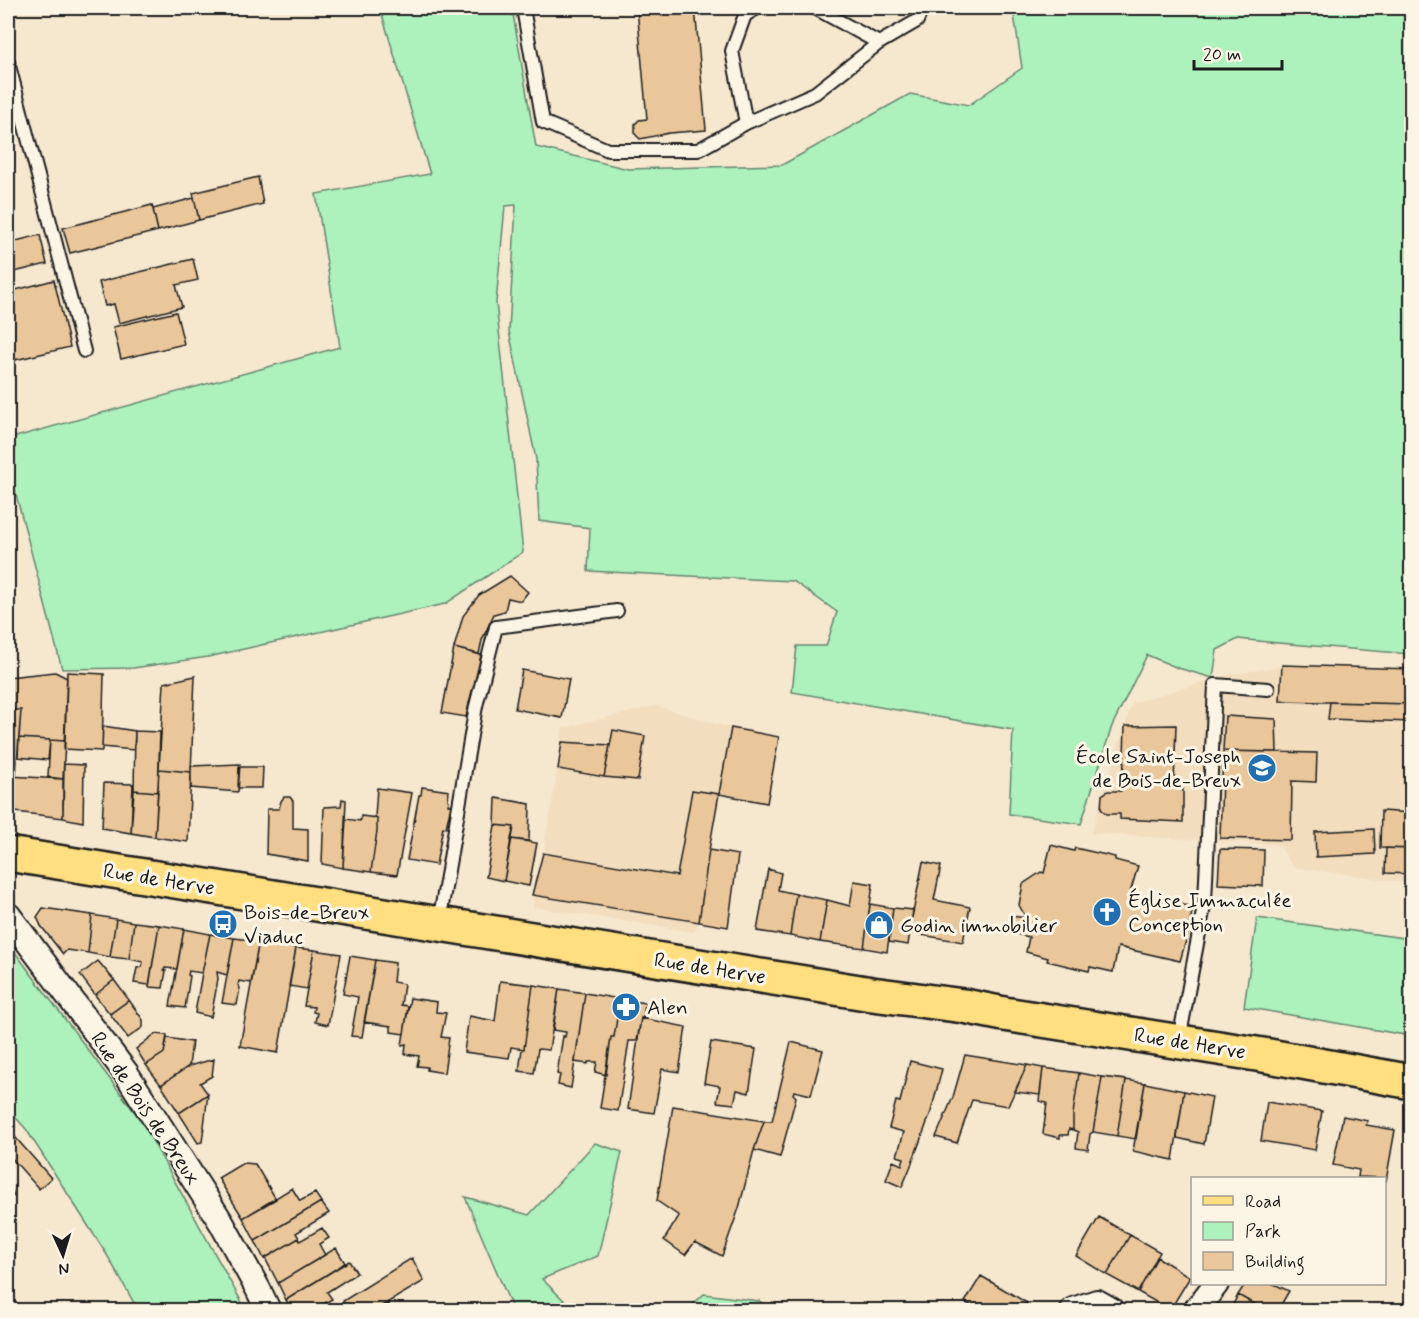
<svg xmlns="http://www.w3.org/2000/svg" width="1419" height="1318" font-family="Mynerve,sans-serif">
<style>
.built{fill:#f2ddbf}
.green{fill:#adf1bc;stroke:#64866c;stroke-width:1.5}
.building{fill:#e9c79b;stroke:#1c1c1c;stroke-width:1.5}
.lines{fill:none;stroke-linecap:round;stroke-linejoin:round}
.lane-casing{stroke:#1c1c1c;stroke-width:16}
.street-casing{stroke:#1c1c1c;stroke-width:28}
.primary-casing{stroke:#1c1c1c;stroke-width:38}
.lane{stroke:#fcf5e5;stroke-width:12}
.street{stroke:#fcf5e5;stroke-width:24}
.primary{stroke:#ffdf80;stroke-width:33}
.labels{text-anchor:middle;stroke-width:6;stroke-linejoin:round;paint-order:stroke}
.poi-label{font-size:21px;fill:#1c1c1c;stroke:#fcf5e5;text-anchor:start}
.street-label{font-size:21px;fill:#1c1c1c;stroke:#fcf5e5}
</style>
<rect width="100%" height="100%" fill="#f6e7cf"/>
<filter id="ink" filterUnits="userSpaceOnUse"><feTurbulence type="fractalNoise" baseFrequency=".0167" numOctaves="2"/><feDisplacementMap in="SourceGraphic" scale="12" xChannelSelector="R" yChannelSelector="G"/><feConvolveMatrix kernelMatrix="1 2 1 2 8 2 1 2 1" color-interpolation-filters="sRGB"/></filter>
<g filter="url(#ink)">
<!-- built -->
<path class="built" d="M1294,665L1411,670V883L1293,867L1279,845L1091,833L1132,703L1232,674Z
M656,706L731,728L709,850L699,922L694,932L534,907L532,895L543,853L558,769L563,728Z"/>
<!-- green -->
<path class="green" d="M380,8H512L536,147L628,169L782,165L910,94L969,105L1022,68L1013,8H1411V654L1278,643L1238,639L1217,650L1213,678L1178,668L1147,655L1112,726L1081,824L1009,814L1013,730L792,692L797,646H826L837,612L793,581L588,571L590,528L539,521L536,459L509,331L516,205L505,206L496,303L523,552L445,604L208,657L133,668L62,669L8,464V439L340,347L316,194L430,174Z
M1257,918L1411,939V1036L1244,1007Z
M8,943L142,1122L246,1310H138L107,1255L26,1129L8,1109Z
M595,1143L622,1152L598,1256L542,1279L574,1310H513L465,1197L529,1215Z
M704,1294L759,1301L776,1310H687Z"/>
<!-- building -->
<path class="building" d="M637,8H695L706,130L669,133L640,139L635,134V124L639,120L647,119Z
M258,177L263,204L199,220L193,193Z
M194,198L199,220L158,231L153,209Z
M152,205L158,231L70,253L63,228Z
M40,235L47,264L10,273L8,263V243Z
M193,259L198,280L176,285L182,307L119,323L114,304L105,306L99,282Z
M54,280L70,347L15,360L8,330V292Z
M176,312L184,344L121,359L113,327Z
M510,576L528,592L521,601L508,598L505,611L494,614L482,640L479,654L454,648L463,616L479,595Z
M454,648L481,655L474,691H472L466,717L442,713Z
M1282,665L1412,669V704L1280,701Z
M522,670L569,679L562,718L515,709Z
M55,672L67,678L65,741L19,738L21,710H8V677Z
M67,672L104,674L102,751L64,749Z
M195,676L191,772L159,769L164,683Z
M1330,702L1412,704V722L1328,719Z
M8,710H21L16,775L8,776Z
M1225,716L1276,719L1277,752L1223,751Z
M1176,725L1174,787L1183,788V822L1120,819V814H1107L1101,809L1102,795L1108,791H1121V786L1123,787L1125,726Z
M103,726L135,731L134,750L102,747Z
M731,728L779,737L767,803L719,794Z
M613,730L645,736L638,780L604,777Z
M135,731L160,732L158,792L134,790Z
M19,738L50,740L48,760L18,757Z
M50,740L65,741L63,779L48,777Z
M562,742L610,745L604,777L558,769Z
M1223,751L1317,753L1316,782L1292,781L1291,840L1220,838Z
M64,764L84,765L83,822L63,818Z
M240,764L238,792L191,788V766Z
M239,767H263L262,788H238Z
M159,769L191,772L188,842L155,837Z
M8,776L63,779V818L8,811Z
M104,783L133,784L131,833L102,828Z
M422,787L449,791L448,800L449,801L448,805H451L446,828L443,827L436,865L407,860L419,795H421Z
M377,788L412,793L397,875L371,872L377,831V818L375,817Z
M134,790L158,792L155,837L131,833Z
M692,790L719,794L709,850L699,922L532,895L543,853L677,876Z
M284,797H290L293,801V828L308,829V861L266,854L267,809H279L281,801Z
M496,798L530,804L529,841L511,839L514,827L495,825Z
M342,799L346,800L343,868L322,864L324,807L341,806Z
M1381,811L1412,813V849L1380,848Z
M361,816L377,818V831L371,872L343,868L346,819L360,821Z
M495,825L514,827L504,881L486,877Z
M1374,829L1375,854L1316,857L1315,832Z
M511,839L537,843L529,886L504,881Z
M1051,845L1074,851L1075,848L1115,857V860L1138,866L1130,893L1193,907L1187,937L1180,961L1118,947L1113,972L1090,967L1089,971L1047,961L1048,958L1026,952L1029,937L1008,932L1012,916L1026,918L1019,905L1023,884L1041,872L1044,873Z
M1386,848L1412,849V874L1385,873Z
M1220,849L1264,850L1263,886L1218,884Z
M709,850L738,855L728,927L699,922Z
M923,862L941,866L934,900L970,907L963,942L909,933Z
M768,869L781,873L778,890L796,894L790,936L757,931Z
M854,881L873,884L864,948L820,942L827,900L850,906Z
M796,894L827,900L820,942L790,936Z
M870,904L893,908L887,952L864,948Z
M43,908L92,915L88,953L67,950L63,954L41,926L37,917Z
M893,908L913,910L908,945L889,942Z
M92,915L116,919L110,957L88,953Z
M116,919L134,922L129,959L110,957Z
M134,922L159,925L149,985L134,983L137,968L142,967L143,962L129,959Z
M159,925L184,929L177,969L165,968L164,970L166,971L163,988L149,987Z
M184,929L210,934L202,973L189,971L188,975L190,976L185,1008L170,1006Z
M210,934L234,938L227,975L217,972L218,979L211,1017L195,1013L202,973Z
M234,938L259,941L251,983L239,981L238,985L240,988L237,1005L222,1003Z
M259,941L296,948L278,1053L240,1046Z
M296,948L314,950L307,989L289,986Z
M314,950L341,954L328,1025L315,1022L317,1013L313,1012L314,1007L304,1006Z
M350,956L375,960L362,1037L351,1036L358,997L343,994Z
M375,960L395,963L393,982L404,984L401,1005L408,1006L404,1034L391,1032V1026L364,1022Z
M98,961L114,980L95,995L80,975Z
M114,980L129,1000L110,1014L95,995Z
M500,981L533,985L524,1049L511,1047L509,1058L464,1052L469,1016L495,1021Z
M533,985L559,989L549,1050L538,1049L534,1073L519,1071L522,1049H524Z
M559,989L585,993L571,1088L558,1085L560,1075L557,1074L563,1036L565,1037L566,1032L553,1030Z
M585,993L620,999L614,1037H611L606,1075L595,1072L597,1062H588V1064L575,1062Z
M410,998L437,1002L436,1012L446,1013L441,1037L449,1038L444,1073L427,1070V1067L417,1066L419,1056L405,1054L406,1044L402,1045Z
M620,999L645,1003L643,1019L641,1018L637,1041H629L618,1111L600,1108L611,1037H614Z
M129,1000L143,1020V1027L128,1038L110,1014Z
M641,1018L686,1027L679,1072L662,1069L654,1113L628,1109Z
M155,1034L167,1035L164,1053L146,1065L136,1049Z
M167,1038L192,1042L189,1066L161,1085L146,1065L164,1053Z
M711,1042L756,1049L749,1093L737,1090L734,1104L717,1102L720,1086L704,1083Z
M791,1042L823,1050L811,1095L794,1091L793,1094L796,1097L780,1157L754,1150L764,1121H772Z
M965,1055L1027,1065L1008,1106L972,1100L957,1143L936,1137L953,1097Z
M214,1059L212,1076L200,1083L208,1094L179,1113L161,1085L189,1066Z
M910,1061L942,1069L931,1112L910,1168L902,1187L886,1180L893,1161L902,1165L904,1158L897,1156L904,1132L889,1128L896,1101L900,1102Z
M1027,1065L1043,1068L1040,1095L1015,1092Z
M1043,1068L1079,1073L1073,1114V1130L1069,1129L1068,1135H1060V1138L1043,1134L1047,1103L1039,1101Z
M1079,1073L1102,1077L1093,1132L1090,1134L1088,1150L1076,1148L1078,1132L1073,1130V1114Z
M1102,1077L1126,1080L1117,1136L1093,1132Z
M1126,1080L1145,1083L1136,1139L1117,1136Z
M1145,1083L1184,1091L1173,1160L1133,1151Z
M1184,1091L1212,1097L1204,1144L1177,1138Z
M208,1094L202,1142L198,1143L179,1113Z
M1267,1102L1322,1111L1315,1150L1261,1141Z
M673,1106L764,1121L754,1150L739,1208L722,1256L695,1242L685,1255L664,1240L679,1216L657,1201Z
M1343,1116L1368,1121L1366,1125L1395,1130L1386,1181H1384V1178L1358,1177L1359,1170L1333,1165Z
M8,1129L51,1178L39,1189L8,1154Z
M243,1163L255,1164L276,1199L243,1218L218,1178Z
M8,1180L14,1196L8,1199Z
M292,1188L300,1201L315,1193L321,1202L255,1241L243,1218Z
M321,1202L329,1213L296,1233L299,1238L264,1259L255,1241Z
M1099,1217L1130,1235L1107,1275L1076,1256Z
M322,1228L329,1238L319,1244L325,1255L278,1283L265,1258L299,1238L300,1241Z
M1130,1235L1160,1252L1138,1292L1107,1275Z
M336,1248L345,1263L286,1300L278,1283Z
M1157,1257L1190,1277L1170,1310L1138,1292Z
M412,1258L424,1281L375,1310H348L343,1301Z
M349,1261L357,1273L327,1292L332,1299L313,1310H292L286,1300Z
M981,1276L1027,1303L1022,1310H979L965,1302Z
M1245,1284H1274L1289,1291L1278,1310H1265L1238,1295Z
M1238,1295L1265,1310H1230Z
M388,1303L392,1310H375Z"/>
<g class="lines">
<!-- lane casing -->
<g class="lane-casing">
<path id="lane" d="M523,8L543,122L608,150H698L746,123
M757,8L745,15L732,51L746,123L815,93L879,43L815,8
M879,43L917,21L922,8
M8,62L84,351
M439,923L476,706L496,627L617,611
M1179,1040L1205,901L1215,685L1268,689"/>
</g>
<!-- street casing -->
<g class="street-casing">
<path id="street" d="M8,915L126,1073L221,1222L258,1289L268,1310
M1073,1310L1097,1302L1111,1310
M1196,1310L1216,1284"/>
</g>
<!-- primary casing -->
<g class="primary-casing">
<path id="primary" d="M8,854L872,994L964,1006L1004,1014L1269,1056L1412,1082"/>
</g>
<!-- lane -->
<use href="#lane" class="lane"/>
<!-- street -->
<use href="#street" class="street"/>
<!-- primary -->
<use href="#primary" class="primary"/>
</g>
</g>
<!-- icons -->
<defs>
<g id="school-disc" transform="scale(1.5)"><circle r="9.5" fill="#1f6fb2" stroke="#fcf5e5"/><path d="M0-5L7-2L0 1L-7-2ZM-4 1L0 2.5L4 1V4Q0 6-4 4Z" fill="#fff"/></g>
<g id="church-disc" transform="scale(1.5)"><circle r="9.5" fill="#1f6fb2" stroke="#fcf5e5"/><path d="M-1.2-6h2.4v3.5h3.3v2.4h-3.3V6h-2.4V-.1h-3.3v-2.4h3.3Z" fill="#fff"/></g>
<g id="bus-disc" transform="scale(1.5)"><circle r="9.5" fill="#1f6fb2" stroke="#fcf5e5"/><path d="M-5-6H5V4H4V6H2V4H-2V6H-4V4H-5ZM-3.5-4V0h7V-4ZM-3.5 1.2v1.5H-2V1.2ZM2 1.2v1.5H3.5V1.2Z" fill="#fff"/></g>
<g id="shop-disc" transform="scale(1.5)"><circle r="9.5" fill="#1f6fb2" stroke="#fcf5e5"/><path d="M-5-2.5h2.3a2.7 3.5 0 0 1 5.4 0H5L5.5 6h-11ZM-1.5-2.5h3a1.5 2.3 0 0 0-3 0Z" fill="#fff"/></g>
<g id="pharmacy-disc" transform="scale(1.5)"><circle r="9.5" fill="#1f6fb2" stroke="#fcf5e5"/><path d="M-2-6h4v4h4v4h-4v4h-4v-4h-4v-4h4Z" fill="#fff"/></g>
</defs>
<g fill-rule="evenodd">
<use href="#school-disc" x="1262" y="768"/>
<use href="#church-disc" x="1107" y="912"/>
<use href="#bus-disc" x="223" y="924"/>
<use href="#shop-disc" x="879" y="925"/>
<use href="#pharmacy-disc" x="626" y="1007"/>
</g>
<g class="labels">
<!-- poi labels -->
<g class="poi-label">
<text x="1241" y="763" text-anchor="end">École Saint-Joseph<tspan x="1241" dy="24">de Bois-de-Breux</tspan></text>
<text x="1128" y="907">Église Immaculée<tspan x="1128" dy="24">Conception</tspan></text>
<text x="244" y="919">Bois-de-Breux<tspan x="244" dy="24">Viaduc</tspan></text>
<text x="900" y="932">Godin immobilier</text>
<text x="647" y="1014">Alen</text>
</g>
<!-- street labels -->
<g class="street-label">
<text transform="translate(159 879) rotate(9)" y="7">Rue de Herve</text>
<text transform="translate(710 968) rotate(9)" y="7">Rue de Herve</text>
<text transform="translate(1190 1043) rotate(9)" y="7">Rue de Herve</text>
<text transform="translate(146 1108) rotate(56)" y="7">Rue de Bois de Breux</text>
</g>
</g>
<!-- margin -->
<rect width="1419" height="1318" fill="none" stroke="#fcf5e5" stroke-width="30"/>
<rect x="15" y="15" width="1389" height="1288" fill="none" stroke="#1c1c1c" stroke-width="2" filter="url(#ink)"/>
<!-- legend -->
<rect x="1191" y="1177" width="195" height="108" fill="#fcf5e5" stroke="#a29e95" stroke-width="1.5"/>
<rect x="1203" y="1196" width="30" height="9" fill="#ffdf80" stroke="#a29e95" stroke-width="1.5"/>
<text x="1245" y="1207" font-size="18" fill="#1c1c1c">Road</text>
<rect x="1203" y="1222" width="30" height="18" fill="#adf1bc" stroke="#a29e95" stroke-width="1.5"/>
<text x="1245" y="1237" font-size="18" fill="#1c1c1c">Park</text>
<rect x="1203" y="1252" width="30" height="18" fill="#e9c79b" stroke="#a29e95" stroke-width="1.5"/>
<text x="1245" y="1267" font-size="18" fill="#1c1c1c">Building</text>
<!-- north arrow -->
<g transform="translate(63 1255) rotate(176)" stroke="#fcf5e5" stroke-width="4.5" paint-order="stroke">
<path d="M0-4.5L10 22L0 15L-10 22Z" fill="#1c1c1c"/>
<text y="-9" font-size="16" font-weight="bold" text-anchor="middle" fill="#1c1c1c">N</text>
</g>
<!-- scale -->
<path d="M1194 60v9h88v-9" fill="none" stroke="#1c1c1c" stroke-width="3"/>
<text x="1203" y="60" font-size="18" fill="#1c1c1c" stroke="#fcf5e5" stroke-width="4.5" paint-order="stroke">20 m</text>
</svg>
